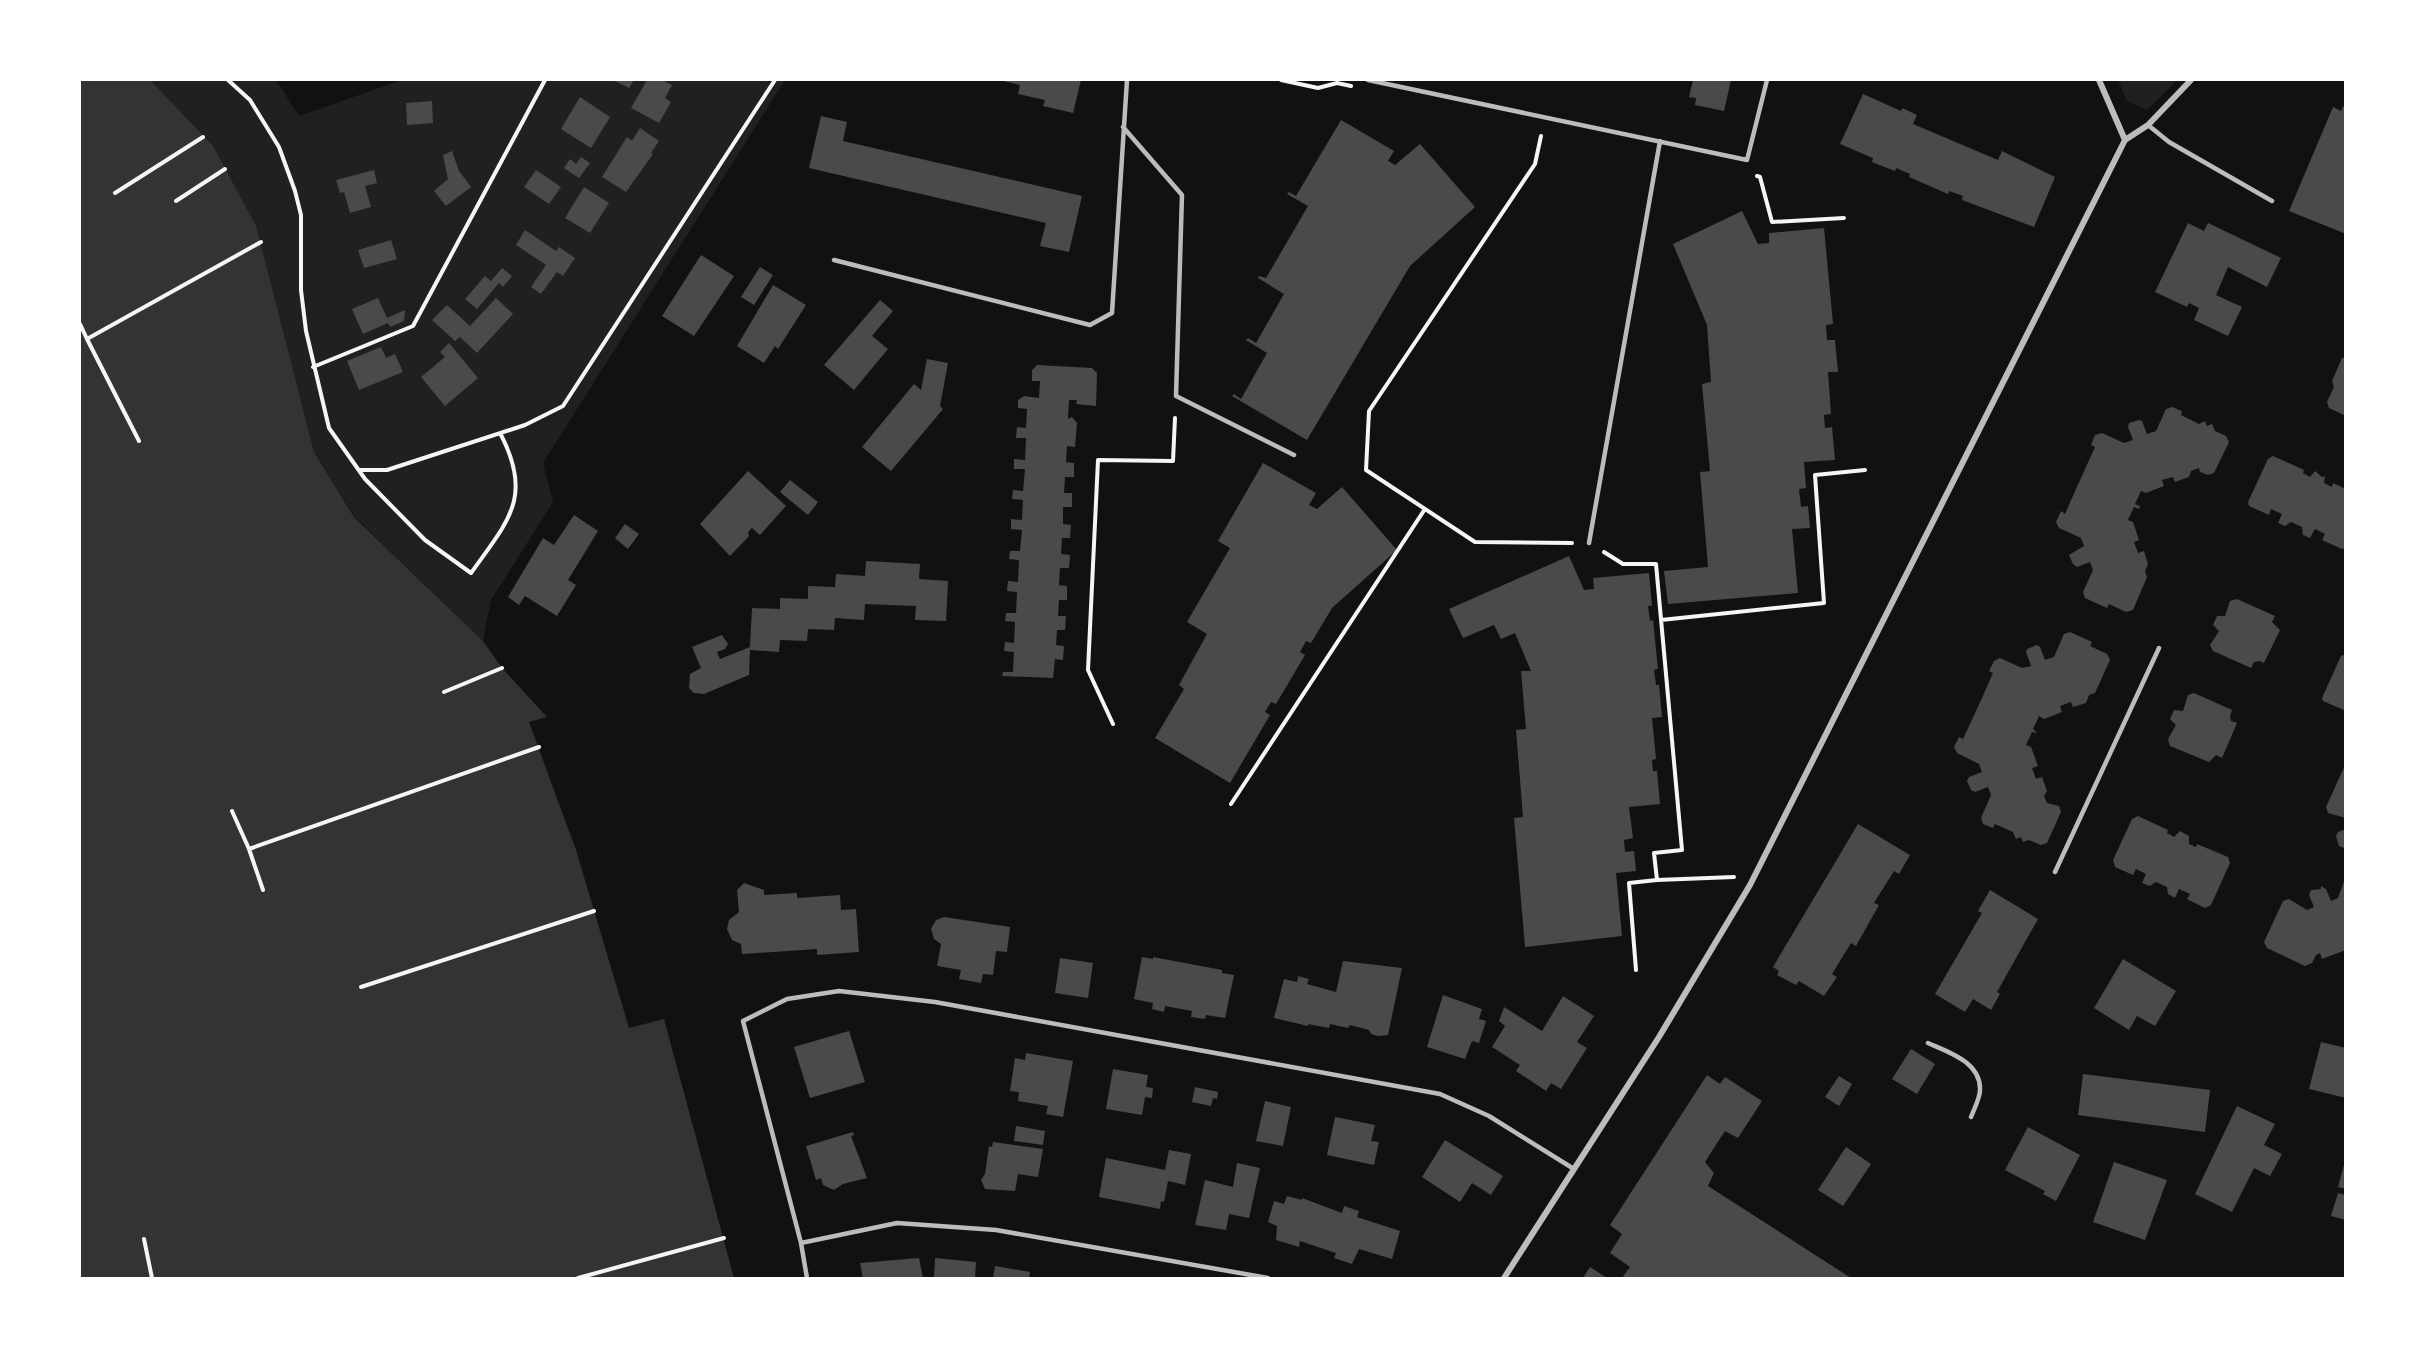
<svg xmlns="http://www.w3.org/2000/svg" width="2425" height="1358" font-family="Manrope,sans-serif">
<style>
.green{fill:#202020}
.water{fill:#333}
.building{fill:#4a4a4a}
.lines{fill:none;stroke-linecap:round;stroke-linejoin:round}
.path{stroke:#f5f5f5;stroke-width:4}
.service{stroke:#bcbcbc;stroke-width:4.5}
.minor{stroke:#bcbcbc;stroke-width:6}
</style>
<rect width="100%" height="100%" fill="#111"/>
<!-- green -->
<path class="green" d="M150,80H276L299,116L402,80H785L543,463L553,502L491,600L483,641L354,516L314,452L299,395L203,137Z
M2118,80H2177L2147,110L2127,101Z"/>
<!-- water -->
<path class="water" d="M80,80H150L213,146L256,226L314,452L354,517L483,641L502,668L547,717L529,722L576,850L629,1028L664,1019L734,1278H80Z"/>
<!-- building -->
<path class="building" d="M613,80H634L629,88Z
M647,80H662L672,85L665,98L671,102L659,123L631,108Z
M999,80H1081L1073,113L1043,106L1045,100L1018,94L1020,85Z
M1693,80H1731L1724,111L1695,105L1696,98L1689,97Z
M1863,94L1901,111L1902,108L1917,115L1913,124L1998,160L2002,151L2055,177L2034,227L1962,200L1963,196L1949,191L1948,194L1909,177L1910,174L1896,168L1895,171L1872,162L1873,158L1840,144Z
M580,97L610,117L591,148L561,129Z
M432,101L433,123L407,125L406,103Z
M2346,101V234L2289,211L2333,107L2341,111Z
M821,116L847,122L843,141L1082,196L1069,252L1040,246L1046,223L809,168Z
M1341,120L1394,151L1388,161L1395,165L1420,144L1475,207L1410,266L1307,440L1232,396L1234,394L1241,399L1267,353L1246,340L1248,338L1256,343L1284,294L1258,278L1259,276L1266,278L1308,206L1287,194L1289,192L1296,196Z
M640,128L659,141L651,153L653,154L626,192L602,177L627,137L632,141Z
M452,151L459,171L471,187L446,206L434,191L448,179L443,155Z
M581,157L590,163L579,178L564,168L570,159L576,164Z
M374,170L377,183L365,186L371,207L350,213L344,192L340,193L336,180Z
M536,170L561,187L549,204L524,187Z
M584,187L609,203L590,233L565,218Z
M1742,211L1758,244L1769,243V233L1824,228L1833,324L1826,325L1827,340H1835L1838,372H1828L1831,414L1824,415L1825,428L1832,427L1835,460L1804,462L1806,488L1799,489L1801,507L1808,506L1810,528L1792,529L1798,593L1668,604L1664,571L1708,567L1700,472L1710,471L1702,384L1711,382L1707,325L1673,244Z
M2188,223L2204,231L2208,223L2281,258L2267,287L2228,267L2216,295L2242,307L2228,336L2194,320L2199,308L2189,303L2187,307L2155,292Z
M525,230L556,251L559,247L575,258L563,276L557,272L541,294L531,287L546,265L516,245Z
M391,240L397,259L364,268L358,250Z
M701,255L734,276L694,336L662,316Z
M760,267L773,275L754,305L741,297Z
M502,268L512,276L503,287L499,283L477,309L465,299L485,276L491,281Z
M773,285L806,305L778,349L775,346L764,363L737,346Z
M378,298L387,318L405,310L404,321L390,327L388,323L363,334L352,309Z
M496,298L513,314L477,353L460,337L455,341L432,320L447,305L470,326Z
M880,300L893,311L872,336L888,349L854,390L824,365Z
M449,343L478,378L445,406L421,377L445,357L440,352Z
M381,347L386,358L395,354L403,372L359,390L347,361Z
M2346,357V416L2329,408L2327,402L2334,387L2332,381L2342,358Z
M927,359L948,363L940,406L943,409L891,471L862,447L914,384L921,390Z
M1037,365L1092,368L1097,373L1096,406L1076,404L1077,400H1069L1068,419L1072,417L1077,423L1076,434L1075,447L1067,446L1066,462L1074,463V477H1065L1064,493H1072V507H1063V524L1071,525L1070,538H1062L1061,554L1070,555L1069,568H1060L1059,585L1067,586V600H1059L1058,616H1066L1065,630H1057L1056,645L1064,646L1063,660L1055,659L1053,678L1002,676L1003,672H1013L1014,652L1004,651L1005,642L1014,643L1015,622L1005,621L1006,613H1016L1017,592L1007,591L1008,581L1018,582L1019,560L1009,559L1010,551H1020L1022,530L1011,529V519L1022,520L1023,500L1012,499L1013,490L1023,491L1025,469H1014V459L1025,460L1026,438H1016L1017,427L1026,428L1027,409L1018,408V400L1024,396L1039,398L1040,381H1032V370Z
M2172,407L2182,411L2181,415L2199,424L2205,421L2207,426L2212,424L2215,431L2226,436L2229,442L2214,473L2208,475L2200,472L2199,468L2191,471L2189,477L2175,482L2173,477L2162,480L2164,486L2146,493L2141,491L2135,504L2140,506L2139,509L2134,507L2128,520L2133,522L2139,540L2134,542L2138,553L2144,551L2148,564L2145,571L2147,577L2133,610L2126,612L2109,604L2107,608L2085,598L2083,592L2093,570L2090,562L2077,567L2073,564L2069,555L2084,546L2081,538L2059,528L2056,522L2061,511L2065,514L2076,489L2095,447L2091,445L2095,435L2102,433L2124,443L2133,440L2128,427L2129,423L2139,420L2142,421L2147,434L2156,431L2166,409Z
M2273,456L2304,470L2303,473L2310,477L2315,471L2322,477L2325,476L2324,483L2332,487L2333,483L2346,489V548L2342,549L2322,540L2325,534L2315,529L2310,538L2303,535L2302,527L2291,522L2285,526L2278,523L2282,514L2271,509L2269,515L2249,506L2248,502L2268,459Z
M1263,463L1316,493L1309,505L1317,509L1342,487L1397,550L1332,608L1311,643L1306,641L1300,652L1305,655L1276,704L1271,702L1265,712L1270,715L1230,783L1155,738L1184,689L1179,685L1207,634L1187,622L1230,548L1218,541Z
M748,471L786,506L760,535L752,528L748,532L749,536L730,556L700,524Z
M790,480L818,502L808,515L780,492Z
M574,515L598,531L568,580L576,585L557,616L525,596L519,605L508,597L543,538L554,545Z
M625,524L639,534L628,549L615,538Z
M1569,556L1584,590L1594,589L1593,578L1649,573L1652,606H1648L1650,621L1653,620L1658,669L1654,670L1656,685H1659L1662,717L1652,718L1656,759L1652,760L1653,771H1657L1660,804L1629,807L1633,838L1624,840L1625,852L1634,851L1636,871L1616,873L1622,936L1525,947L1514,818L1523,817L1516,730L1526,729L1521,671H1531L1515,633L1501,639L1494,625L1463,638L1449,609Z
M866,561L920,564L919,579L948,581L946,621L915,620L916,606L865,604L864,620L835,618L834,630L808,629L807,641L780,640L779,652L750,650L749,675L704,694L694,693L689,688L690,674L701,668L692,647L722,635L728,644L725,649L717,652L720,659L750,647L752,608L780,609V598L808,599V586L835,587L836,574L865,576Z
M2237,599L2275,616L2272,622L2280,630L2264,663L2259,661L2254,662L2251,668L2213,651L2210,645L2219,631L2213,625L2217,616H2225L2230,601Z
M2070,632L2092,642L2090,646L2107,654L2110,660L2095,693L2089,695L2086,703L2073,707L2071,702L2060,706L2062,712L2044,719L2039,716L2033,729L2037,733L2032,732L2026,745L2031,747L2038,766L2032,768L2036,779L2042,777L2047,791L2044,796L2047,803L2059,806L2061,812L2047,843L2041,845L2029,840L2023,842L2021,837L2016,839L2013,832L1995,824L1993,828L1983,824L1981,818L1991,795L1988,787L1975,792L1971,790L1967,781L1969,777L1982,772L1979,764L1957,753L1954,747L1959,737L1963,739L1982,698L1993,673L1989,671L1994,661L2000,658L2022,668L2031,666L2026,652L2027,649L2037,645L2040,647L2045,660L2054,657L2064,634Z
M2346,654V711L2323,701L2322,698L2341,656Z
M2194,693L2232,710L2230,716L2231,721L2237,723L2222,758L2216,755L2209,762L2170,746L2168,739L2176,725L2170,719L2174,710L2183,711L2188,695Z
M2346,763V818L2328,813L2326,807Z
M2138,816L2168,830L2167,833L2174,837L2180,831L2189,836V844L2196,847L2197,844L2228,857L2230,863L2211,905L2205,908L2187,899L2190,894L2179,889L2175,898L2168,894L2167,887L2156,882L2150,886L2142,883L2146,874L2136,869L2133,875L2115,867L2113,860L2132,819Z
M1858,824L1910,855L1899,874L1894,871L1874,903L1879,905L1856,946L1851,943L1832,974L1837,977L1824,996L1799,981L1796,985L1777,975L1779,971L1773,967Z
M2346,829V847L2344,848L2339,846L2336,836L2338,832Z
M2346,876V950L2322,959L2320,953L2316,955L2312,963L2305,966L2267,948L2264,942L2283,901L2289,899L2307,910L2314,907L2309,895L2311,890L2321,889V886L2326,889L2331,901L2338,898Z
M744,883L764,890V895L797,893V898L840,895L841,910L856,909L859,952L817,955V949L742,954L741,944L732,940L727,929L729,920L739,912L737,890Z
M1990,890L2038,919L1997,992L2000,994L1991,1010L1973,999L1965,1012L1935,994L1982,913L1978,911Z
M944,917L1010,927L1007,952L996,951L993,975L983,974L981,983L959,979L961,970L937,966L941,944L934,939L931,929L936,920Z
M1142,957L1153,959V957L1222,970V973L1234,975L1225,1018L1206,1015L1205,1019L1191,1017L1192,1011L1165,1006L1164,1012L1152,1009L1153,1003L1134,999Z
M1060,958L1093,963L1088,998L1055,993Z
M2123,959L2176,991L2155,1026L2137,1016L2129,1030L2094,1008Z
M1343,961L1402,968L1388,1035L1378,1036L1371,1034L1369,1030L1350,1025L1348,1028L1330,1024L1329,1028L1308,1024V1026L1274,1018L1284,979L1297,982L1298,976L1309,979L1307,984L1336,992Z
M1443,995L1482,1009L1479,1019L1486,1021L1479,1043L1472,1041L1465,1059L1427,1047Z
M1563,996L1594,1016L1577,1042L1587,1048L1561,1089L1551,1083L1546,1091L1516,1071L1520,1065L1492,1047L1505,1026L1499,1021L1504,1007L1542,1031Z
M849,1031L865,1082L810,1098L794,1047Z
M2321,1042L2346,1048V1098L2309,1089Z
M1911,1049L1935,1064L1917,1094L1892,1079Z
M1026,1053L1073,1061L1063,1117L1046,1114L1048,1106L1018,1101L1019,1092L1010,1091L1015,1058L1025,1060Z
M1113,1069L1148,1075L1146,1087L1153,1088L1152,1098L1145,1097L1142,1115L1106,1109Z
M2083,1074L2210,1090L2205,1132L2078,1115Z
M1707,1075L1720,1084L1725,1077L1762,1101L1738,1138L1725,1131L1721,1137L1705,1162L1714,1173L1708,1186L1851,1278H1622L1630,1267L1610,1253L1622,1234L1610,1225Z
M1839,1076L1852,1084L1839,1106L1825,1097Z
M1195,1087L1218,1092L1217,1099L1213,1098L1211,1106L1192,1102Z
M1265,1101L1291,1107L1283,1146L1256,1141Z
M2237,1106L2275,1124L2264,1145L2282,1154L2270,1176L2254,1168L2232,1212L2195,1194Z
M1335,1117L1375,1125L1371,1141L1379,1142L1374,1165L1327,1155Z
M1016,1126L1045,1131L1043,1145L1014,1141Z
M2028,1127L2080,1155L2056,1201L2043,1194L2045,1191L2005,1170Z
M853,1132L854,1135L851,1136L867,1178L843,1184L834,1190L823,1185L821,1178L816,1180L806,1146Z
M1445,1140L1503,1176L1491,1195L1472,1183L1460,1202L1422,1177Z
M993,1142L1043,1149L1038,1177L1018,1174L1015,1191L985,1189L981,1180L985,1174L989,1146L992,1147Z
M1846,1147L1871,1164L1843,1206L1818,1190Z
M1169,1150L1191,1154L1185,1185L1168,1181L1164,1202L1161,1201L1160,1209L1099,1197L1106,1158L1165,1170Z
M2345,1161H2346V1189L2338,1187Z
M2114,1162L2167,1180L2145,1240L2093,1222Z
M1237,1163L1260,1168L1249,1218L1229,1214L1226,1230L1195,1225L1205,1180L1233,1187Z
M2338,1193L2346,1195V1220L2331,1216Z
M1287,1196L1302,1200V1198L1342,1213L1344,1206L1359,1211L1357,1217L1400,1231L1392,1259L1359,1249L1352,1264L1334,1258L1336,1253L1300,1241L1299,1247L1276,1240L1277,1226L1268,1222L1274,1201L1284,1204Z
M919,1258L923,1278H863L860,1263Z
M935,1258L976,1262L975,1278H934Z
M995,1266L1030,1272L1029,1278H993Z
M1590,1267L1607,1278H1583Z"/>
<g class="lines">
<!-- path -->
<path class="path" d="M228,80L250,100L279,147L295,191L301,215V290L306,331L329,428L365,479L425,540L471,573C508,521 534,497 500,433
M1281,80L1318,88L1337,83L1351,86
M1541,136L1535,164L1369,411L1366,470L1475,542L1572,543
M1757,176L1760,177L1772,222L1844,218
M115,193L203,137
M176,201L225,169
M80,324L87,339
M313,367L413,326L545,80
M139,441L87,339L261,242
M359,470H387L525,425L563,406L775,80
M1604,552L1623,564H1656L1682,850L1654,853L1657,880L1629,883L1636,970
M1661,620L1824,603L1815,475L1865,470
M444,692L502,668
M1113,724L1088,670L1098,460L1173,461L1175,418
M1231,804L1425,509
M232,811L249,849
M1657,880L1734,877
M263,890L249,849L539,747
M361,987L594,911
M144,1239L152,1278
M578,1278L724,1238"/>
<!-- service -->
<path class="service" d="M1368,80L1747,160L1767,80
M2148,125L2169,142L2272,201
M1123,127L1182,195L1176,396L1294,455
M834,260L1090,325L1112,313L1127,80
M1589,543L1660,141
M2055,872L2159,648
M1928,1043C1948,1052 1981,1062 1980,1090C1980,1098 1974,1109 1971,1117
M801,1243L897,1223L996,1230L1268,1278
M807,1278L801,1243L743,1021L787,999L839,991L935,1002L1440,1094L1489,1116L1574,1169"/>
<!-- minor -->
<path class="minor" d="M2099,80L2125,140
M1504,1278L1659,1037L1750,885L2125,140L2148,125L2191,80"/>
</g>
<!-- border -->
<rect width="2425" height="1358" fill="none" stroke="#ffffff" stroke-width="162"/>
</svg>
